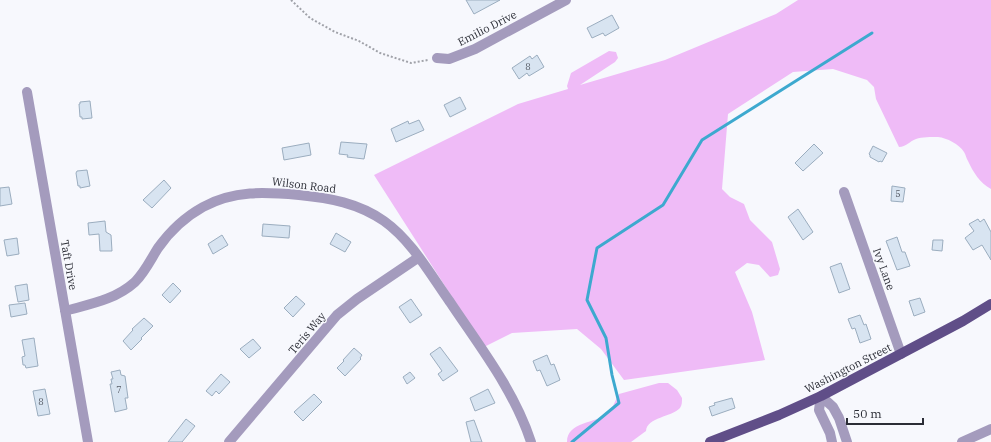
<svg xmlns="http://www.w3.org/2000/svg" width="991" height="442" font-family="'IBM Plex Serif',serif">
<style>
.green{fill:#efbbf7}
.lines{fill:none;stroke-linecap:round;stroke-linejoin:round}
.stream{stroke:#3da9cf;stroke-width:3}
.building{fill:#d8e4f1;stroke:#9badbf}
.path{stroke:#a0a2a9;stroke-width:2;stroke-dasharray:2 2;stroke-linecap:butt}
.minor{stroke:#a49bbd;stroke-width:10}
.major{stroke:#604e88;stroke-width:10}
.labels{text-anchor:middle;stroke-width:3;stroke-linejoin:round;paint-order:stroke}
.number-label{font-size:9px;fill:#565b65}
.street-label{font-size:11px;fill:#2b2d36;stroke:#f7f8fd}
</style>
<rect width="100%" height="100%" fill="#f7f8fd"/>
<!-- green -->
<path class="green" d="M798,0H991V189C980,183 973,172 968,161C966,158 966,155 964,152C959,144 947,138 938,137C931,137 922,137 916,139C910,141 906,147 899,147L876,99L874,87L867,80L833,69L793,72L728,114L722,189L730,197L744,204L750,220L772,242L780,269L778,275L770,277L759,265L747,263L735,272L752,312L765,360L624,380L601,349L577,329L512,333L484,347L374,175L518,104L568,89L567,86L571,73L609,51L616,52L618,58L615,62L580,85L665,60L776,14Z
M659,383H668L677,390L682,398C682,402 682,405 680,408C672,417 647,417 646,431L631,442H567C567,421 596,424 608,413C613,409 615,400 619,394Z"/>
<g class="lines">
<!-- stream -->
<path class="stream" d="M572,442L619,403L612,375L606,338L587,300L597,248L663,205L702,140L872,33"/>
</g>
<!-- building -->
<path class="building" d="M466,0H500L474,14Z
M612,15L619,28L605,36L603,33L592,38L587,28Z
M537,55L544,67L529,76L527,73L519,79L512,68L530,56L532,59Z
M460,97L466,109L450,117L444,105Z
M90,101L92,118L82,119V117H80L79,104H80V102Z
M419,120L424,130L396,142L391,129L408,121L409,124Z
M341,142L367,144L364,159L347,157L348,155L339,154Z
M309,143L311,155L284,160L282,148Z
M814,144L823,153L803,171L795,163Z
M873,146L887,153L882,162L880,161L879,162L870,157V155L869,154Z
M87,170L90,186L80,188V186H78L76,173L77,171Z
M164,180L171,188L152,208L143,200Z
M892,186L905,188L903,202L891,201Z
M9,187L12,204L0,206V188Z
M798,209L813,232L803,240L788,217Z
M978,219L980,222L984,219L991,232V260L982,245L973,250L965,238L974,231L969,224Z
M105,221L106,232L111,235L112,251H100L99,234L89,235L88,223Z
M263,224L290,226L289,238L262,236Z
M336,233L351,242L345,252L330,244Z
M222,235L228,245L213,254L208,244Z
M897,237L902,252H905L910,266L897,270L886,241Z
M17,238L19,254L7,256L4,240Z
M933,240H943L942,251L932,250Z
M841,263L850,289L839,293L830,267Z
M173,283L181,291L170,303L162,295Z
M27,284L29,300L18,302L15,286Z
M296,296L305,304L293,317L284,308Z
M920,298L925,312L914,316L909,301Z
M411,299L422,315L410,323L399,307Z
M25,303L27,314L11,317L9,305Z
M860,315L864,325L866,324L871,339L860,343L855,328L852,329L848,319Z
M144,318L153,326L141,338L142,339L131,350L123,341L133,330L132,329Z
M34,338L38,366L26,368L25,365H23L22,357L25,356L22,340Z
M253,339L261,348L249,358L240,349Z
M440,347L458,371L443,381L438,374L442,371L430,354Z
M354,348L362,355L360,358L361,359L345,376L337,368L344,361L343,360Z
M547,355L551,365L554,364L560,380L547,386L540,370L537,371L533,361Z
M120,370L121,375L125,376L128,398H125L127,409L115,412L110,384H112L111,379H113L111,372Z
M410,372L415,378L407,384L403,377Z
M221,374L230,382L219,394L216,391L212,396L206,391Z
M45,389L50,414L38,416L33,391Z
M488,389L495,403L475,411L470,398Z
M314,394L322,402L303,421L294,412Z
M732,398L735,408L712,416L709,407L715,405L714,403Z
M186,419L195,426L182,442H168Z
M474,420L482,442H471L466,422Z"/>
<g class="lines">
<!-- path -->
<path class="path" d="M291,0L310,18L335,32L359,41L380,53L411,63L428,60"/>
<!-- minor -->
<path class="minor" d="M437,58L449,59L475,49L566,0
M27,92L88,442
M844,192L901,354
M65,311C90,304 115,300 135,282C145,272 151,259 158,248C170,231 185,217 203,207C234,190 265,192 299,195C330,198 358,203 384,221C412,241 430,274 450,302C480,347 514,390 531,442
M821,396L833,407L839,418L847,442
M821,396L819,410L830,433L832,442
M229,442L337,315L357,299L419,257
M962,442L991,429"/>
<!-- major -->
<path class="major" d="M710,442L779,415L821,396L963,321L991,304"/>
</g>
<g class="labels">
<!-- number labels -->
<g class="number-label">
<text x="528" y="70">8</text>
<text x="898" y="197">5</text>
<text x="119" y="393">7</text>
<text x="41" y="405">8</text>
</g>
<!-- street labels -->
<g class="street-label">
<text transform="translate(487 28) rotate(-27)" y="4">Emilio Drive</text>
<text transform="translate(304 185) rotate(7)" y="4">Wilson Road</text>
<text transform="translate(69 265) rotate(80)" y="4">Taft Drive</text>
<text transform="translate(884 269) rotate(70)" y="4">Ivy Lane</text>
<text transform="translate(307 333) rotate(-50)" y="4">Teris Way</text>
<text transform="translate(848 368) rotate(-27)" y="4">Washington Street</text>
</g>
</g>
<!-- scale -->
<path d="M847 418v6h76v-6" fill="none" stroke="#2b2d36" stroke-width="2"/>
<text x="853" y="418" font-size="12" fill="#2b2d36" stroke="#f7f8fd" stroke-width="3" paint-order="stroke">50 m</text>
</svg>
